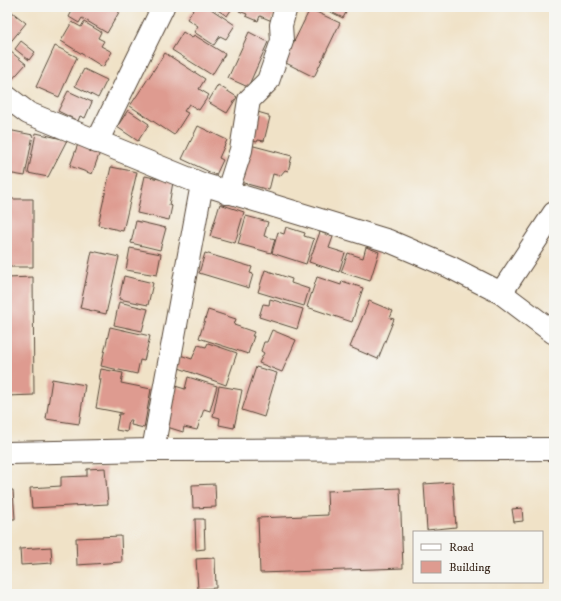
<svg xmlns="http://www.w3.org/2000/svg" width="561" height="601" font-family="'IM FELL DW Pica',serif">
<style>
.building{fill:#de9b90}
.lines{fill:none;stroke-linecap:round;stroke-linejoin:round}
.minor-casing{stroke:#564637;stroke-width:24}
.minor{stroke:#fff;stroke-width:22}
</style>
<rect width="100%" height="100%" fill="#f6f6f2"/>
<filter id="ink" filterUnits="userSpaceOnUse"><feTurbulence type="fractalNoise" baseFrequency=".025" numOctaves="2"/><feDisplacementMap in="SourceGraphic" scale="8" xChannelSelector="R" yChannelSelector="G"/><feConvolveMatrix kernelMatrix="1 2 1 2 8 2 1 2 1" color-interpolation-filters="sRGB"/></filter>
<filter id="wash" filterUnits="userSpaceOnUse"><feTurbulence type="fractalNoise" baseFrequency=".012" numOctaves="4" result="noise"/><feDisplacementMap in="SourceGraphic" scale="16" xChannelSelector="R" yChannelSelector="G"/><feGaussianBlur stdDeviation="0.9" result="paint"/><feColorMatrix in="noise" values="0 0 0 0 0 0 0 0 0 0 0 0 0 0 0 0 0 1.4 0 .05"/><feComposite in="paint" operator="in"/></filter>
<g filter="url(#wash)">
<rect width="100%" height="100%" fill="#f0e2c7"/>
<g id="blocks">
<!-- building -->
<path class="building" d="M74,7H122L107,33L82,18L79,23L69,17Z
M195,7H208L235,25L226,39L220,36L214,45L194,32L198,26L187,19Z
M213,7H233L227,16Z
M240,7H277L272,21L260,16L258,21L246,16L247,14L239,11Z
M321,7H349L343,18Z
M7,8L26,23L8,45L7,44Z
M310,9L340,23L314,77L284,62Z
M72,22L81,27L84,22L101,32L98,38L104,41L101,46L112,52L103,67L61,41Z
M183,32L192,38L194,35L225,54L212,75L172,50Z
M249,32L268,42L248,87L228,78Z
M21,41L35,52L29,60L15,49Z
M55,46L77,57L59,97L36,87Z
M11,52L26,64L10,82L7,80V58Z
M165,53L205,79L199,89L209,95L199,110L189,104L184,111L188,113L174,135L130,106Z
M84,69L107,80L98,98L75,86Z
M218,85L237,97L227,113L208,102Z
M68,91L92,102L85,118L80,116L78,121L58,111Z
M128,110L149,124L138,141L117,127Z
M254,111L268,115V117H270L264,141L258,140L257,142L248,140Z
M198,126L227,140L219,158L223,160L216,175L182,159Z
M8,130L33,135L25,176L7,173V136Z
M36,133L67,140L48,177L28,173Z
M78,144L100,152L92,174L70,166Z
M250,145L292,156L288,171L285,170L280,176L273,174L269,190L240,182Z
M111,167L137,172L123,231L98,225Z
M145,176L173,182L169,205L172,206L169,220L137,213Z
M7,199H33V267H7Z
M220,204L244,212L235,243L210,236Z
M246,216L268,222L264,236L275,239L271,253L238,244Z
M136,221L166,228L160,250L131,243Z
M286,227L305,233L304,236L314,239L306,264L272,253L278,232L284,234Z
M320,232L333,237L329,248L345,253L339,272L309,262Z
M366,247L379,252L370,281L341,272L348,253L363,258Z
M130,248L161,254L157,275L126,270Z
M92,251L119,257L106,314L80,308Z
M205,253L252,267L250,273L253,274L249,288L199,273Z
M265,270L292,279L291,283L309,289L304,306L258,292Z
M124,276L153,283L148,305L119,299Z
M33,277L34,395L7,396V278Z
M317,277L341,285L342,281L363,288L352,322L307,307Z
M270,299L303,309L297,329L259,317L263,304L269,305Z
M369,301L393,311L390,318L394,319L378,359L350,347Z
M119,302L148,309L142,331L114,325Z
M208,310L236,319L234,325L254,332L252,336H254L248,354L199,338Z
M110,327L150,336L144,361L140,360L137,374L101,366Z
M272,330L296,340L282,372L259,363L264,353L261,351L264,342H267Z
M208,343L237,353L226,385L176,367L180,355L192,359L198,345L206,347Z
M256,367L277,373L264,417L242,410Z
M101,369L123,373L121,383L151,389L144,428L131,425L132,420H129L127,432L116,430L119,414H122V413L96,408L101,379H99Z
M188,377L217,386L210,411L204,409L197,430L184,427L183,432L164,426L174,400L171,399L175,386L185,389Z
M52,379L85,385L79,424L46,419Z
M219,386L242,390L234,428L219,425L220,418L213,416Z
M105,468L108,504L32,508L30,488L61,486V477L87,476V469Z
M453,482L456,527L427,530L424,484Z
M215,484L216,507L193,508L192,485Z
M400,488L403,568L260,573L258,518L328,515L327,491Z
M7,490H13L15,519H7Z
M522,508L523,521L514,522L512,509Z
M195,519H204L205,549L196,550Z
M121,536L122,562L77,565L76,538Z
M51,547L52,563L21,565L20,549Z
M215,558L216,588L198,589L196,559Z"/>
</g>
</g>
<g filter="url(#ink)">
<use href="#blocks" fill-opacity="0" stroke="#564637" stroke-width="1"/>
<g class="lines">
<!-- minor casing -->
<g class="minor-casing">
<path id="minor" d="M7,97L28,113L202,184L389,241L450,267L501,293L554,333
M97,142L163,7
M227,193L241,150L249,100L268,81L282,41L281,25L286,7
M501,293L554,213
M153,450L202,184
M7,453L153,450L554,449"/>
</g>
<!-- minor -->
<use href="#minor" class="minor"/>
</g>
</g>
<!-- margin -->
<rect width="561" height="601" fill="none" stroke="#f6f6f2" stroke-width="24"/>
<!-- legend -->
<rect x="413" y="531" width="130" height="52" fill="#f6f6f2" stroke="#aba49d"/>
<rect x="421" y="544" width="20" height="6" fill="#ffffff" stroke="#aba49d"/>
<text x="449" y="551" font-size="12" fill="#3b2a1e">Road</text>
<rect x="421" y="561" width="20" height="12" fill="#de9b90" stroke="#aba49d"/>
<text x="449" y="571" font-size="12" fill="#3b2a1e">Building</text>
</svg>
